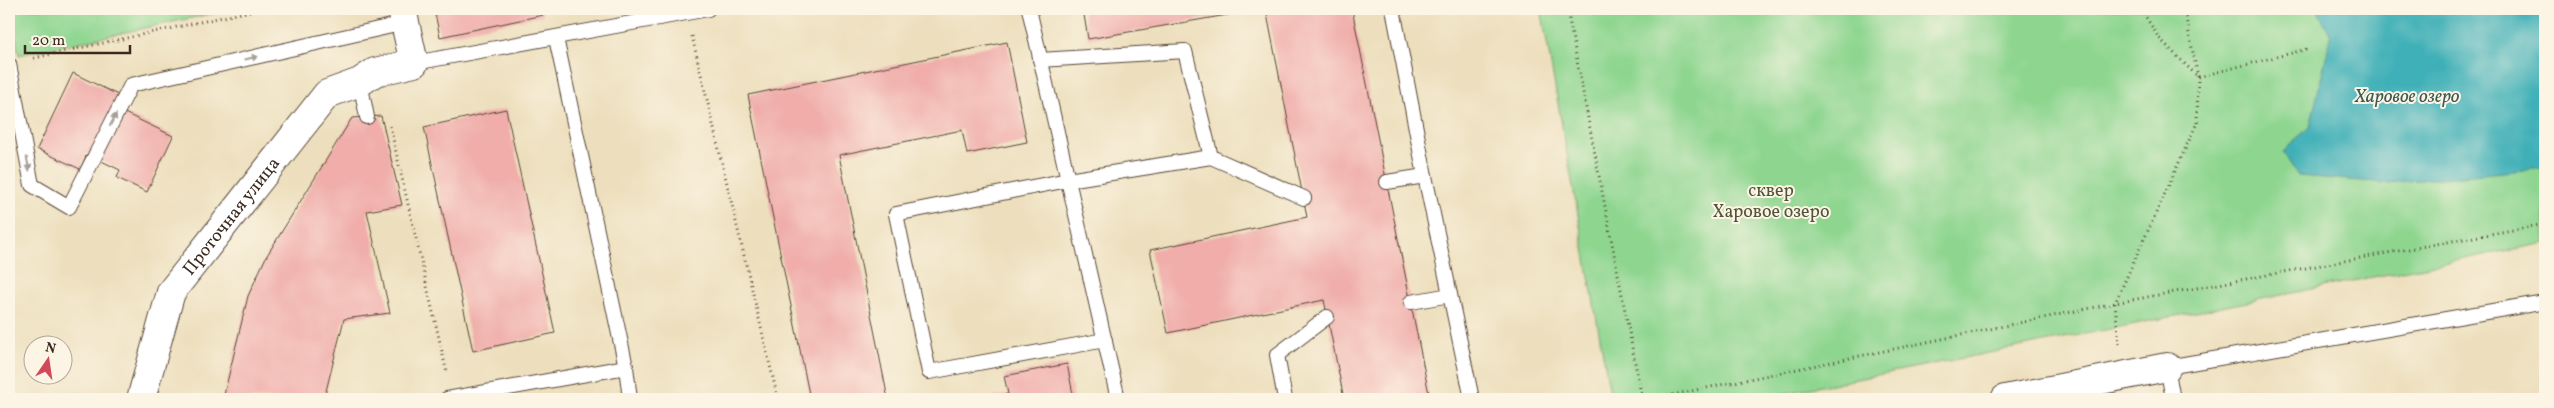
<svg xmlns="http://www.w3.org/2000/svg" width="2554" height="408" font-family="Vollkorn,serif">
<rect width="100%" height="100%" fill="#fcf5e5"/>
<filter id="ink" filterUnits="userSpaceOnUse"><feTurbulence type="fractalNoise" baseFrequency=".02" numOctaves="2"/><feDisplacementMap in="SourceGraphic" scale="10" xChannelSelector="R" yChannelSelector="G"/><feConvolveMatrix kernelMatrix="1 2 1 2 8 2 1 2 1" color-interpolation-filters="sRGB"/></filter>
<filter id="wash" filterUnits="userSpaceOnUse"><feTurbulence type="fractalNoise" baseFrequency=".0096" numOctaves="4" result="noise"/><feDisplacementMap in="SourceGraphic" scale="20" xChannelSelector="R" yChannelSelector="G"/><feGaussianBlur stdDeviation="1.12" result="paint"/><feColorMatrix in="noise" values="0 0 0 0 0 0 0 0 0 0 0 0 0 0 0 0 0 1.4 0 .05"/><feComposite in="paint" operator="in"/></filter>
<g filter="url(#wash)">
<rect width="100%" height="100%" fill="#eddfbd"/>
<g fill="#8ed690" stroke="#648057">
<path d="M9,9H234L19,55Z"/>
<path d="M1541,9H2545V243L1756,399H1611Z"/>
</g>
<path fill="#3fb0b8" stroke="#3d6d6b" d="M2317,9H2545V168L2388,183L2298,176L2283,152L2310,126L2331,36Z"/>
<g id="blocks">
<g fill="#f0adaa">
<path d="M434,9H541L543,15L440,37Z"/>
<path d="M1083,9H1255L1256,10L1088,39Z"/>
<path d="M1266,9H1352L1430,399H1344L1324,300L1168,333L1150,250L1307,217Z"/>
<path d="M1007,42L1027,142L967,154L962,130L839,155L888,399H810L748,95Z"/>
<path d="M73,73L118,95L112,107L173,136L147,192L117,178L120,170L87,154L80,169L37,149Z"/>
<path d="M506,109L555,333L473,351L424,127Z"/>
<path d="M381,116L402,205L367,211L390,313L344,319L324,399H223L248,296L266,257L352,118Z"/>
<path d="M1067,364L1074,399H987L1008,394L1004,376Z"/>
</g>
</g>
</g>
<g filter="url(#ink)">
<use href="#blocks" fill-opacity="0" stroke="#564536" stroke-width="1"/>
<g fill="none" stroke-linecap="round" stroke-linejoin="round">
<defs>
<g id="lane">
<path d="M1029,9L1118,399"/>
<path d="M1393,9L1425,176L1472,399"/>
<path d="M556,38L626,367"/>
<path d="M1041,62L1040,60L1185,51L1211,157"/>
<path d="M414,63L708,9"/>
<path d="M9,64L32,185L69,207L131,85L405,23"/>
<path d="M360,82L367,117"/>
<path d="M1387,182L1425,176"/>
<path d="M1411,302L1450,295"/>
<path d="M1105,340L929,372L896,214L1068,180L1211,157L1304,198"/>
<path d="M447,399L626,367L630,399"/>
<path d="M1285,399L1277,355L1327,317"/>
<path d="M2173,399L2167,367L2545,302"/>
</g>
<g id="street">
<path id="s1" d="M141,399L171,292L327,94L360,82L375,72L414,63L402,9"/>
<path d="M2005,399L2167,367"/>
</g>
</defs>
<use href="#lane" stroke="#564536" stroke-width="16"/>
<use href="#street" stroke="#564536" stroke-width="30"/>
<g stroke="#564536" stroke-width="3" stroke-dasharray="1 4" stroke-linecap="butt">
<path d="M1567,9L1642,399"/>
<path d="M2141,9L2159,38L2198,77L2307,49"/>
<path d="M692,36L778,399"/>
<path d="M34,58L260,9"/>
<path d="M390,126L447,373"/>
<path d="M2119,344L2115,303L2197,123L2198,77L2184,9"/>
<path d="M1653,399L2115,303L2545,224"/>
</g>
<use href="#lane" stroke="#fff" stroke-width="14"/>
<use href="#street" stroke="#fff" stroke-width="28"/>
</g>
<defs><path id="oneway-solid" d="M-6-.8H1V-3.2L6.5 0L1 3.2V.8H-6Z" transform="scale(1.25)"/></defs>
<g fill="#a79f9a">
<use href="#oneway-solid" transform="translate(251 58) rotate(-13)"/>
<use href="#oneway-solid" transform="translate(113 120) rotate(-63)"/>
<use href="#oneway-solid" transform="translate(28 164) rotate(79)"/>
</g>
</g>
<g text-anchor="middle" stroke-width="4" stroke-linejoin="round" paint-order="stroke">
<g font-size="18" fill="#50553a" stroke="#fcf5e5">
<text x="1771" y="196">сквер<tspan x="1771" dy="21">Харовое озеро</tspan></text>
</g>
<g font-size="18" fill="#3b2a1e" stroke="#fcf5e5">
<text dy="6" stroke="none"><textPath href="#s1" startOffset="208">Проточная улица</textPath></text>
</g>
<g font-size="19" font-style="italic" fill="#3c5954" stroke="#fcf5e5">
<text x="2407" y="102">Харовое озеро</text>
</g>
</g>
<rect width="2554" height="408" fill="none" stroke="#fcf5e5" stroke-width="30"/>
<g transform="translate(48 360) rotate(13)"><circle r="24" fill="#fcf5e5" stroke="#afa495"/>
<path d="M0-4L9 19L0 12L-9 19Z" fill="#d1495b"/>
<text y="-8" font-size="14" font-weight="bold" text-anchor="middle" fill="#3b2a1e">N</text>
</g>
<path d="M25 45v8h105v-8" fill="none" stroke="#3b2a1e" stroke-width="2.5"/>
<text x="32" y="45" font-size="15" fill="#3b2a1e" stroke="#fcf5e5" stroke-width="4" paint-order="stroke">20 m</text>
</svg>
